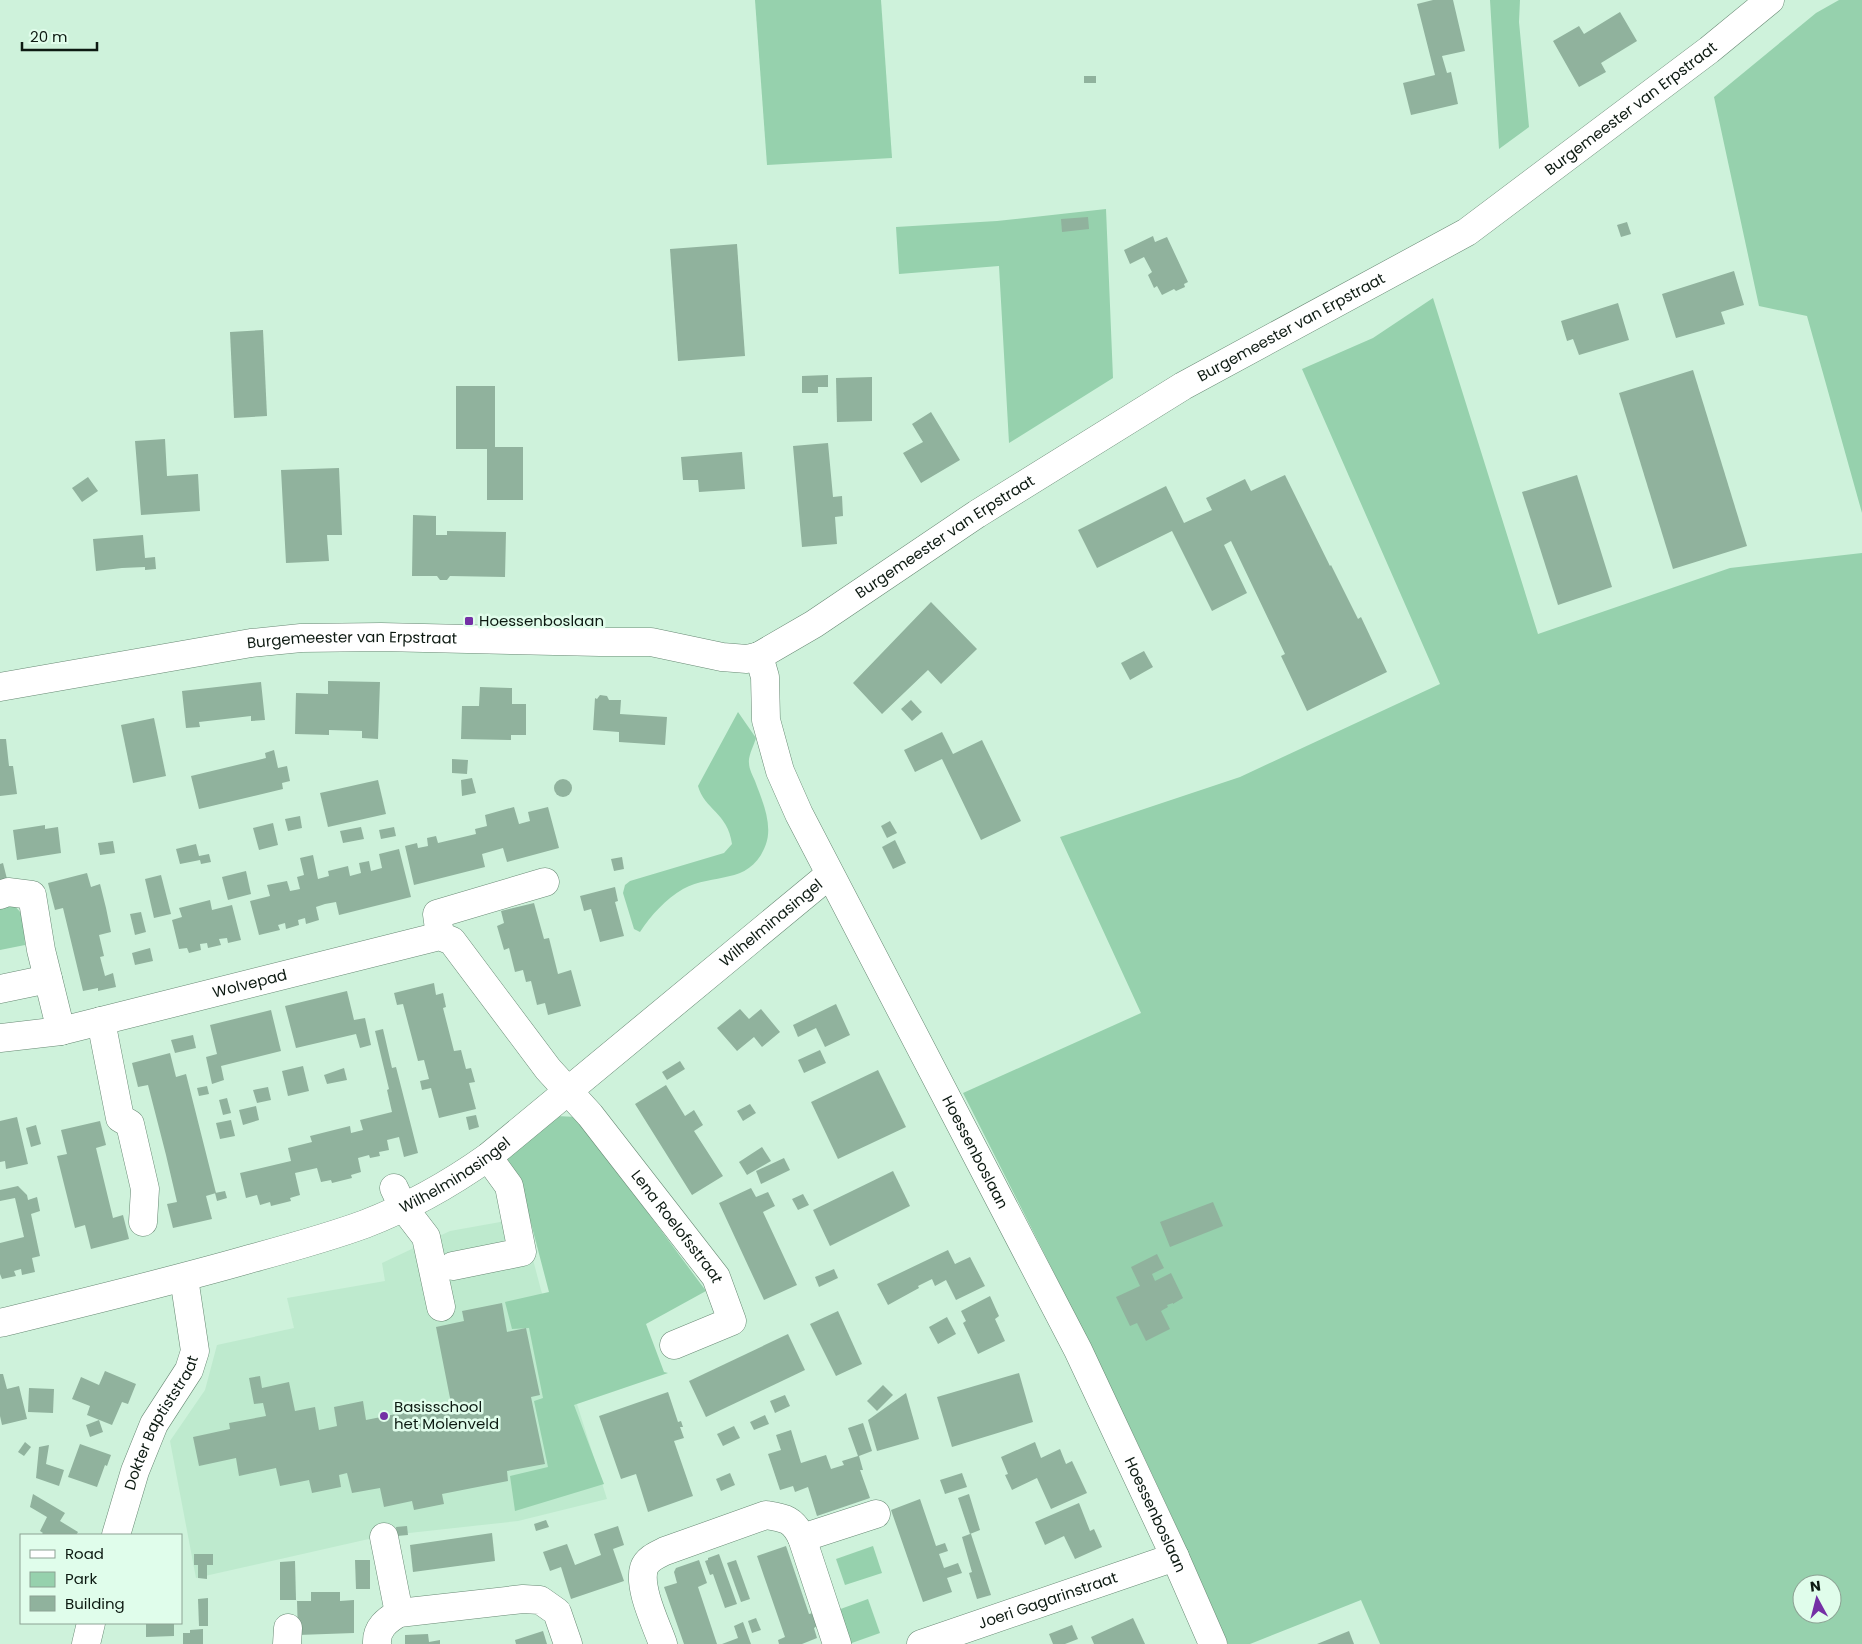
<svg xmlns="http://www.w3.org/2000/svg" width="1862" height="1644" font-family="Poppins,sans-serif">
<rect width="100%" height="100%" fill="#cef2db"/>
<path fill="#beeace" d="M522,1218L541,1290L607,1499L518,1521L382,1536L196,1578L170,1441L205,1390L217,1345L294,1328L287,1298L385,1281L382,1263L450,1231Z"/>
<g fill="#96d1ad" fill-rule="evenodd">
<path d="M755,0H881L892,158L767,165Z"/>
<path d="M1490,0H1520L1519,22L1529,127L1499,149Z"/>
<path d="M1839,0H1862V513L1807,316L1759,306L1714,97L1816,13Z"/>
<path d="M1106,209L1113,378L1009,443L999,266L899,274L896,227L997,221Z"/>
<path d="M1433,298L1538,634L1730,568L1862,553V1644H1380L1361,1600L1250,1644H1228C1149,1456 1055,1275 963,1093L1141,1013L1060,837L1240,777L1440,684L1302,369L1373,338ZM1802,1584H1832V1614H1802Z"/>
<path d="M738,712L756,738C754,745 748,756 749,763C749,769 753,776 755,781C762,800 773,824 766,844C751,886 715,872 683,889C666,899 651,915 640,932L634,929L623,893L625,885L630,881L724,853L732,844C728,813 704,809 698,786Z"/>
<path d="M11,902L23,915L25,945L0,950V903Z"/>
<path d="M556,1116L577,1117L706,1291L646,1324L664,1372L668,1373L574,1405L604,1484L515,1511L510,1476L548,1467L534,1401L543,1398L529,1328L512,1329L505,1302L549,1292L520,1181L503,1162Z"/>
<path d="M873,1546L882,1573L845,1585L836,1559Z"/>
<path d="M868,1599L880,1633L849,1644L835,1611Z"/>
</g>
<g fill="#90b29d">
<path d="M1433,0H1453L1465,51L1442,56L1447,73L1451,72L1458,104L1411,115L1403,83L1435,75L1417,4Z"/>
<path d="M1620,12L1637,41L1601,63L1606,72L1579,87L1553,41L1579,26L1584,34Z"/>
<rect x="1084" y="76" width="12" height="7"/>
<path d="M1088,217L1089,229L1062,232L1061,219Z"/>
<path d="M1627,222L1631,234L1621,237L1617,225Z"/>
<path d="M1153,236L1155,242L1167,237L1188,282L1184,284L1185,287L1176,291L1174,289L1162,295L1157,286L1154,288L1148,275L1152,272L1144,257L1130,264L1124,250Z"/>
<path d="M737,244L745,356L678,361L670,249Z"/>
<path d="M1734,271L1744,305L1721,312L1725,324L1676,338L1662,294Z"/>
<path d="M1618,303L1629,340L1579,355L1573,339L1567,341L1561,321Z"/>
<path d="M263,330L267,416L234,418L230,332Z"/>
<path d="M1693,370L1747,546L1673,569L1619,393Z"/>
<path d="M828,375V387H818V393H802V376Z"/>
<path d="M872,377V421L837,422L836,378Z"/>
<path d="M456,386H495V447H523V500H487V449H456Z"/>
<path d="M931,412L960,460L921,483L903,453L923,442L912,424Z"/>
<path d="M165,439L167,476L198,474L200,511L141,515L135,441Z"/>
<path d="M828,443L833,497L842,496L843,516L835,517L837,544L802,547L793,446Z"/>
<path d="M742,452L745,489L699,492L698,480H683L681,457Z"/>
<path d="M339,468L342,535H327L329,561L286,563L281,470Z"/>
<path d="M1285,475L1330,566L1331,565L1358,619L1361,617L1387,672L1307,711L1281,656L1285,654L1231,541L1224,545L1247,593L1212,611L1172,531L1097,568L1078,530L1166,486L1184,523L1212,510L1206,498L1245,479L1251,491Z"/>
<path d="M1577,475L1612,587L1558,605L1522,492Z"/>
<path d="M88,477L98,491L82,502L72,488Z"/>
<path d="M413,515L436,516V535H447V531L506,532L505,577L450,576L447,580H440L437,576H412Z"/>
<path d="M143,535L145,558L155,557L156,569L145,570V567L122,568L96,571L93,539Z"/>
<path d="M931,602L977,649L941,684L928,670L882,714L853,683Z"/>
<path d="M1144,651L1153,667L1130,680L1121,663Z"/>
<path d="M328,681L380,682L378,739L362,738V731L329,730V735L295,734L296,693L328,694Z"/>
<path d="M261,682L265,720L251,721V716L199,722L200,727L186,728L182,691Z"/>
<path d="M480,687L512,688V704H526V735H511V740L461,739L462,706H479Z"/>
<path d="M600,695L607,696L609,700H621L620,714L667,717L665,745L619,742V732L593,730L595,698L597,699Z"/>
<path d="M911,700L922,712L912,721L901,709Z"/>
<path d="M154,718L166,776L133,783L121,725Z"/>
<path d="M942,732L953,754L982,740L1021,821L981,840L942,759L915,772L904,750Z"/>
<path d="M0,739H6L9,766H13L17,794L0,796Z"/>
<path d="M274,750L278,768L287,766L290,781L282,783L283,789L199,809L191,776L266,758L265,753Z"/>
<path d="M452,759L468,760L467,774L452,773Z"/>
<path d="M472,778L476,793L462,796L461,780Z"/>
<circle cx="563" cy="788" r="9"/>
<path d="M378,780L386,814L328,827L320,793Z"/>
<path d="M514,807L519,824L530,821L528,812L548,807L559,848L507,862L503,848L482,854L485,867L414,885L405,846L417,843L418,848L428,846L427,838L436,836L438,843L476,834L475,829L487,826L485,815Z"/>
<path d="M300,816L302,828L288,831L285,819Z"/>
<path d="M890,821L897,833L887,838L881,826Z"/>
<path d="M273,823L278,845L259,850L253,828Z"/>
<path d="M45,825V829L58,827L61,853L17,860L13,830Z"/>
<path d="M361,827L364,839L343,843L340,831Z"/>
<path d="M394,827L396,836L381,839L379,830Z"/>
<path d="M895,840L906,863L893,869L882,847Z"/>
<path d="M113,841L115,853L100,855L98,843Z"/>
<path d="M196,844L199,856L209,854L211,862L201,864L200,860L180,864L176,849Z"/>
<path d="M399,849L411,897L339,915L336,902L325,904L316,907L319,920L306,924L305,918L298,920L299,925L286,929L285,923L278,925L280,930L259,935L250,901L270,896L267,885L287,881L290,891L300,889L297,877L304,875L300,858L313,855L318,879L329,876L328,871L348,866L350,876L361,873L359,863L369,861L371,871L382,868L379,854Z"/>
<path d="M622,857L624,869L614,871L611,859Z"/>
<path d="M3,863L7,879L0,880V864Z"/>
<path d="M246,871L251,894L228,900L222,877Z"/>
<path d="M87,873L91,887L100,884L106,908L111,932L99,935L104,956L100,957L105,976L113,973L116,987L98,991V988L83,991L63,908L55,910L48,883Z"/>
<path d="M161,875L171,914L154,918L145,879Z"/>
<path d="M615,887L618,901L615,902L624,936L600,942L591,909L584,911L580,896Z"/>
<path d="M210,900L212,910L232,905L241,940L228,943L227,938L219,939L221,945L208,948L207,943L200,944L201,950L189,953L187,948L179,949L172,920L182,917L179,908Z"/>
<path d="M534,903L544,939L549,938L558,974L571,970L581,1006L548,1015L545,1003L537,1005L531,981L526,982L523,970L515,972L509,948L504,950L497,926L504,923L501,911Z"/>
<path d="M141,912L146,932L135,935L130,914Z"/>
<path d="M150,948L153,961L135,965L132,953Z"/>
<path d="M434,983L436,995L443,993L446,1007L443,1008L454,1051L461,1050L466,1069L471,1068L475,1082L469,1083L476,1109L439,1118L431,1088L422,1090L420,1081L429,1079L424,1060L418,1061L403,1004L397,1005L394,993Z"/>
<path d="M347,991L354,1020L365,1018L371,1045L360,1048L356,1034L296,1048L285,1006Z"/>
<path d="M836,1004L850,1035L825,1047L816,1028L798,1037L793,1025Z"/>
<path d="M740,1009L749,1019L761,1009L780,1032L762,1047L754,1037L737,1051L717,1028Z"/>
<path d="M271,1010L281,1051L221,1066L224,1080L212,1084L206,1057L217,1054L210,1025Z"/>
<path d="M383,1029L392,1068L396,1067L418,1153L404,1157L399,1137L387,1140L389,1150L379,1152L380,1156L370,1158L369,1155L358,1158L361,1172L351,1175L352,1178L332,1183L331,1180L321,1182L317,1168L295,1173L300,1195L290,1198L291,1201L271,1206L270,1202L260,1205L257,1195L246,1198L240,1173L291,1161L288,1148L312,1142L310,1136L350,1126L351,1133L363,1130L360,1120L392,1112L387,1090L389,1089L375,1031Z"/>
<path d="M193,1035L196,1048L175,1053L171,1040Z"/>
<path d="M820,1050L826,1063L804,1073L798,1060Z"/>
<path d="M170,1053L176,1077L186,1074L216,1193L206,1196L212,1219L173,1228L167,1204L177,1202L166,1155L148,1085L138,1087L132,1063Z"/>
<path d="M680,1061L685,1069L667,1080L662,1072Z"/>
<path d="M303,1066L309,1091L288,1096L282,1071Z"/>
<path d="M344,1068L347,1080L327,1084L324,1075Z"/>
<path d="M878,1070L906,1127L838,1159L811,1102Z"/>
<path d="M666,1085L685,1116L694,1110L703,1125L694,1131L723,1176L692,1195L635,1104Z"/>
<path d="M207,1086L209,1094L199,1096L197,1088Z"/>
<path d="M268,1087L271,1100L257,1103L253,1090Z"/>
<path d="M227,1098L231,1113L223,1115L219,1100Z"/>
<path d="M750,1104L756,1113L743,1121L737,1111Z"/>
<path d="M256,1106L259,1120L243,1125L239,1110Z"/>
<path d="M476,1115L479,1127L469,1130L466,1117Z"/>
<path d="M17,1117L28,1164L6,1169L5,1161L0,1162V1121Z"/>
<path d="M231,1120L235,1136L220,1139L216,1123Z"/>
<path d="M100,1121L106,1145L96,1148L113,1218L123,1215L129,1239L91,1249L85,1225L75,1228L57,1156L67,1154L61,1130Z"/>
<path d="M36,1125L41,1144L31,1147L26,1128Z"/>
<path d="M762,1147L771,1161L747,1175L739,1162Z"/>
<path d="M784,1158L790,1170L761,1184L756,1171Z"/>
<path d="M893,1171L910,1206L830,1246L813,1210Z"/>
<path d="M18,1186L27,1195L28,1200L37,1197L40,1211L31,1214L40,1256L32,1258L35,1272L22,1275L21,1269L14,1271L16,1276L2,1279L0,1274V1243L24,1237L15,1198L0,1201V1190Z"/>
<path d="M751,1188L756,1197L768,1192L775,1206L763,1212L797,1285L764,1300L719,1203Z"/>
<path d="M225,1191L227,1198L217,1201L215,1193Z"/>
<path d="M803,1194L809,1205L798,1210L792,1199Z"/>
<path d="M1213,1202L1223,1226L1170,1247L1160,1222Z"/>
<path d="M948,1250L955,1264L970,1257L985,1286L956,1300L946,1280L935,1286L932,1279L918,1286L919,1288L888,1305L877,1284Z"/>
<path d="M1157,1254L1164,1268L1152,1274L1155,1281L1171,1273L1183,1298L1173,1304V1303L1167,1305L1168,1307L1161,1311L1170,1329L1146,1341L1137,1323L1130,1326L1116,1297L1140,1286L1131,1267Z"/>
<path d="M834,1269L838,1278L819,1287L815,1277Z"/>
<path d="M990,1296L999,1316L995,1319L1005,1341L978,1354L963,1323L966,1321L961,1311Z"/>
<path d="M502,1303L507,1332L526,1328L540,1395L531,1397L545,1464L507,1471L508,1481L442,1494L444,1504L414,1510L412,1501L384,1507L380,1488L352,1493L347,1473L339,1475L341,1487L312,1493L309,1480L280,1486L276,1468L239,1476L236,1458L199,1466L193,1437L230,1429L229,1423L266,1416L263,1403L254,1404L249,1378L260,1376L262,1388L289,1382L295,1411L315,1407L319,1430L337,1426L334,1407L363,1401L366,1420L451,1403L436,1327L464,1321L462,1311Z"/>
<path d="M838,1311L862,1364L836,1376L810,1324Z"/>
<path d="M947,1317L956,1334L938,1344L929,1327Z"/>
<path d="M788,1334L805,1370L706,1417L689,1381Z"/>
<path d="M105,1371L136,1384L128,1404L122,1402L112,1425L87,1415L90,1406L72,1399L81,1377L99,1385Z"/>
<path d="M1019,1373L1033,1422L952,1447L937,1397Z"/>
<path d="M0,1374H3L7,1389L19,1386L27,1419L2,1425L0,1416Z"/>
<path d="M883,1385L893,1395L877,1411L867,1401Z"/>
<path d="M29,1388L54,1389L53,1413L28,1412Z"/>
<path d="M668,1392L678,1422L681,1421L683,1427H680L684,1438L674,1441L693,1496L648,1512L636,1474L621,1479L599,1416Z"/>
<path d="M906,1393L919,1439L877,1451L868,1420Z"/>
<path d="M785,1395L790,1406L775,1413L770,1401Z"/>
<path d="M765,1415L769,1424L754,1430L750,1422Z"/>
<path d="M99,1420L103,1432L90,1437L86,1425Z"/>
<path d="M863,1423L872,1451L859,1456L863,1470H860L870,1498L817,1516L808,1487L795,1492L793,1486L780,1490L768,1454L781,1450L776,1435L791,1430L801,1463L826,1455L831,1469L844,1465L842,1461L858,1456L848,1428Z"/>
<path d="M734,1426L740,1438L723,1446L717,1434Z"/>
<path d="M25,1442L31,1447L24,1456L18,1452Z"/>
<path d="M1035,1442L1041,1458L1060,1449L1066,1464L1072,1461L1087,1493L1051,1509L1037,1478L1012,1490L1005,1475L1008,1474L1001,1457Z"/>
<path d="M80,1444L111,1455L107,1466L105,1465L97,1487L68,1477Z"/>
<path d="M49,1445L46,1464L64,1470L59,1486L36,1478L39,1447Z"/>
<path d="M730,1473L735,1485L721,1491L716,1479Z"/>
<path d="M962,1473L967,1487L945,1494L940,1480Z"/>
<path d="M33,1494L65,1513L60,1521L78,1532L76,1535H41L43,1533L40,1531L47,1517L30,1507Z"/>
<path d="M969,1494L980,1530L970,1534H971L991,1595L977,1599L969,1573L972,1572L962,1537L970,1534L958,1498Z"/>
<path d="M920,1499L936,1546L945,1543L948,1551L939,1554L944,1568L958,1563L962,1573L947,1578L952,1592L923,1602L891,1510Z"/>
<path d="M1079,1503L1090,1531L1094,1529L1102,1547L1075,1559L1064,1536L1045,1545L1035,1522Z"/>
<path d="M546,1520L549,1527L536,1531L534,1524Z"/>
<path d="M407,1526L408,1535L397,1536L396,1527Z"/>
<path d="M618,1526L624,1545L613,1549L624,1581L571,1599L561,1567L550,1571L543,1552L567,1544L575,1565L601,1555L594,1534Z"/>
<path d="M492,1533L495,1561L413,1572L410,1545Z"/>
<path d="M786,1546L809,1614L813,1613L817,1626L814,1628L817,1638L802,1644H779L778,1640L785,1637L757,1556Z"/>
<path d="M194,1554H213V1565H207V1579L198,1578V1565H194Z"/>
<path d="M719,1554L737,1604L725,1608L713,1574L710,1575L705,1561L708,1560V1558Z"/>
<path d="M355,1560H370V1589H356Z"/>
<path d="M699,1560L707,1583L698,1587L717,1644H684L664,1587L677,1583L674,1572L676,1568Z"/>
<path d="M736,1560L750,1599L741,1602L727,1563Z"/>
<path d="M295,1561L296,1600H280V1562Z"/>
<path d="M311,1592H340V1601L354,1600V1633L298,1635L297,1601H311Z"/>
<path d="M208,1598V1626H199L198,1599Z"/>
<path d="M756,1618L761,1630L752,1633L748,1621Z"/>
<path d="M1133,1618L1145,1644H1094L1091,1637Z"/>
<path d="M743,1622L751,1644H722L738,1638L734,1626Z"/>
<path d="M146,1623H174V1636L146,1637Z"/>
<path d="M1072,1625L1078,1639L1065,1644H1053L1049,1634Z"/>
<path d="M203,1629V1644H183V1633H190V1630Z"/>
<path d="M543,1631L547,1644H516L515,1640Z"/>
<path d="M1349,1631L1354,1644H1317Z"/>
<path d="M428,1634L429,1642L440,1640V1644H405V1635Z"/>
</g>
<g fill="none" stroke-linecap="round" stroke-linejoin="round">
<defs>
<g id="minor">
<path id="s1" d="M759,656L765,677L766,720L780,771L799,814L1078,1350L1175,1557L1213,1644"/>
<path id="s2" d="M0,687L251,643L301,638L381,637L600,642H651L722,657L747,659L759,656L814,624L977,514L1183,386L1467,232L1709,50L1770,0"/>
<path d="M0,895L8,892L32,895L41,950L61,1031"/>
<path d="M440,936L437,914L545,882"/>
<path d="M0,989L48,979"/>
<path d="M101,1021L120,1118L130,1124L145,1189L143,1222"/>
<path id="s3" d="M0,1038L61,1031L440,936L452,941L548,1069L590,1115L716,1277L732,1321L674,1345"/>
<path d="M394,1188L403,1207L426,1237L441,1307"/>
<path d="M453,1266L522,1252L509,1186L488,1157"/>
<path id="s4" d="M0,1323C82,1303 165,1283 246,1260C286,1249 327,1238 365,1224C409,1207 450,1184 488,1157L829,875"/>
<path id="s5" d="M116,1535L135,1471L154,1424L189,1370L195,1351L184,1278"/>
<path d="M384,1537L399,1613"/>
<path d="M802,1538L876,1514"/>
<path d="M86,1644L91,1623"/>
<path d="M287,1644L288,1628"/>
<path d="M377,1644C376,1628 387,1620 399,1613L523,1599L540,1600L557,1612L568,1644"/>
<path d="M663,1644C656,1624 638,1588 644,1568C647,1559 657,1555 665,1551L766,1515C785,1518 793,1519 802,1538L837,1644"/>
<path id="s6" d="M921,1644L1175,1557"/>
</g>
</defs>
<use href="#minor" stroke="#688974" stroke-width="29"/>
<use href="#minor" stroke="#fff" stroke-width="28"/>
</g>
<g fill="#7430a5" stroke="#e0fdeb" stroke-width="2">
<rect x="464" y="616" width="10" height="10" rx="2.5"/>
<circle cx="384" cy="1416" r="5"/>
</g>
<g text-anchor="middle" stroke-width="5" stroke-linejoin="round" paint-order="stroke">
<g font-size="15" fill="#0d1a12" stroke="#e0fdeb">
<text dy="5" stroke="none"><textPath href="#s2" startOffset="1796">Burgemeester van Erpstraat</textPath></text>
<text dy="5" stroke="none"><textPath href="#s2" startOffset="1391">Burgemeester van Erpstraat</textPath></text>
<text dy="5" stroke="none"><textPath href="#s2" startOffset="986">Burgemeester van Erpstraat</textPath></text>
<text dy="5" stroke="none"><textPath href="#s2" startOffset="356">Burgemeester van Erpstraat</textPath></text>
<text dy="5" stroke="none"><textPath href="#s4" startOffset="886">Wilhelminasingel</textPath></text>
<text dy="5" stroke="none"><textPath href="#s3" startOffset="256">Wolvepad</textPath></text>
<text dy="5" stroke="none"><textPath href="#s1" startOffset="546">Hoessenboslaan</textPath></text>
<text dy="5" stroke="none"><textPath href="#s4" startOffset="481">Wilhelminasingel</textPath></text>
<text dy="5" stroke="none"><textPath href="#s3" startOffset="829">Lena Roelofsstraat</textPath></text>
<text dy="5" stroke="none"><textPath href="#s5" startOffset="122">Dokter Baptiststraat</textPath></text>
<text dy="5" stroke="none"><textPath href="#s1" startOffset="951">Hoessenboslaan</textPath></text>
<text dy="5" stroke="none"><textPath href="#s6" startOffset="134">Joeri Gagarinstraat</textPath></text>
</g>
<g font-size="15" fill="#0d1a12" stroke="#e0fdeb" text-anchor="start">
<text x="479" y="626">Hoessenboslaan</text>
<text x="394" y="1412">Basisschool<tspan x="394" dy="17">het Molenveld</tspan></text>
</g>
</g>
<rect x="20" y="1534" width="162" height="90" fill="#e0fdeb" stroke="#8ca294"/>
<rect x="30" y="1550" width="25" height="8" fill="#ffffff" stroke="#8ca294"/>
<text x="65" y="1559" font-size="15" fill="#0d1a12">Road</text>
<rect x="30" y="1572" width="25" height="15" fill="#96d1ad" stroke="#8ca294"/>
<text x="65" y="1584" font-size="15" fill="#0d1a12">Park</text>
<rect x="30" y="1596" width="25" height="15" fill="#90b29d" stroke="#8ca294"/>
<text x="65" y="1609" font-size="15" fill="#0d1a12">Building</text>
<g transform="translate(1817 1599) rotate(353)"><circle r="24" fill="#e0fdeb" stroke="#8ca294"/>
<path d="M0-4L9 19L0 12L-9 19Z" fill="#7430a5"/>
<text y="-8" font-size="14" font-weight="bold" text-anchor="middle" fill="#0d1a12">N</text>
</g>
<path d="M22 42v8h75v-8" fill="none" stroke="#0d1a12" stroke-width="2.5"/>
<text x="30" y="42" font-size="15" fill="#0d1a12" stroke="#e0fdeb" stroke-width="4" paint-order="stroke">20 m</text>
</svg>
